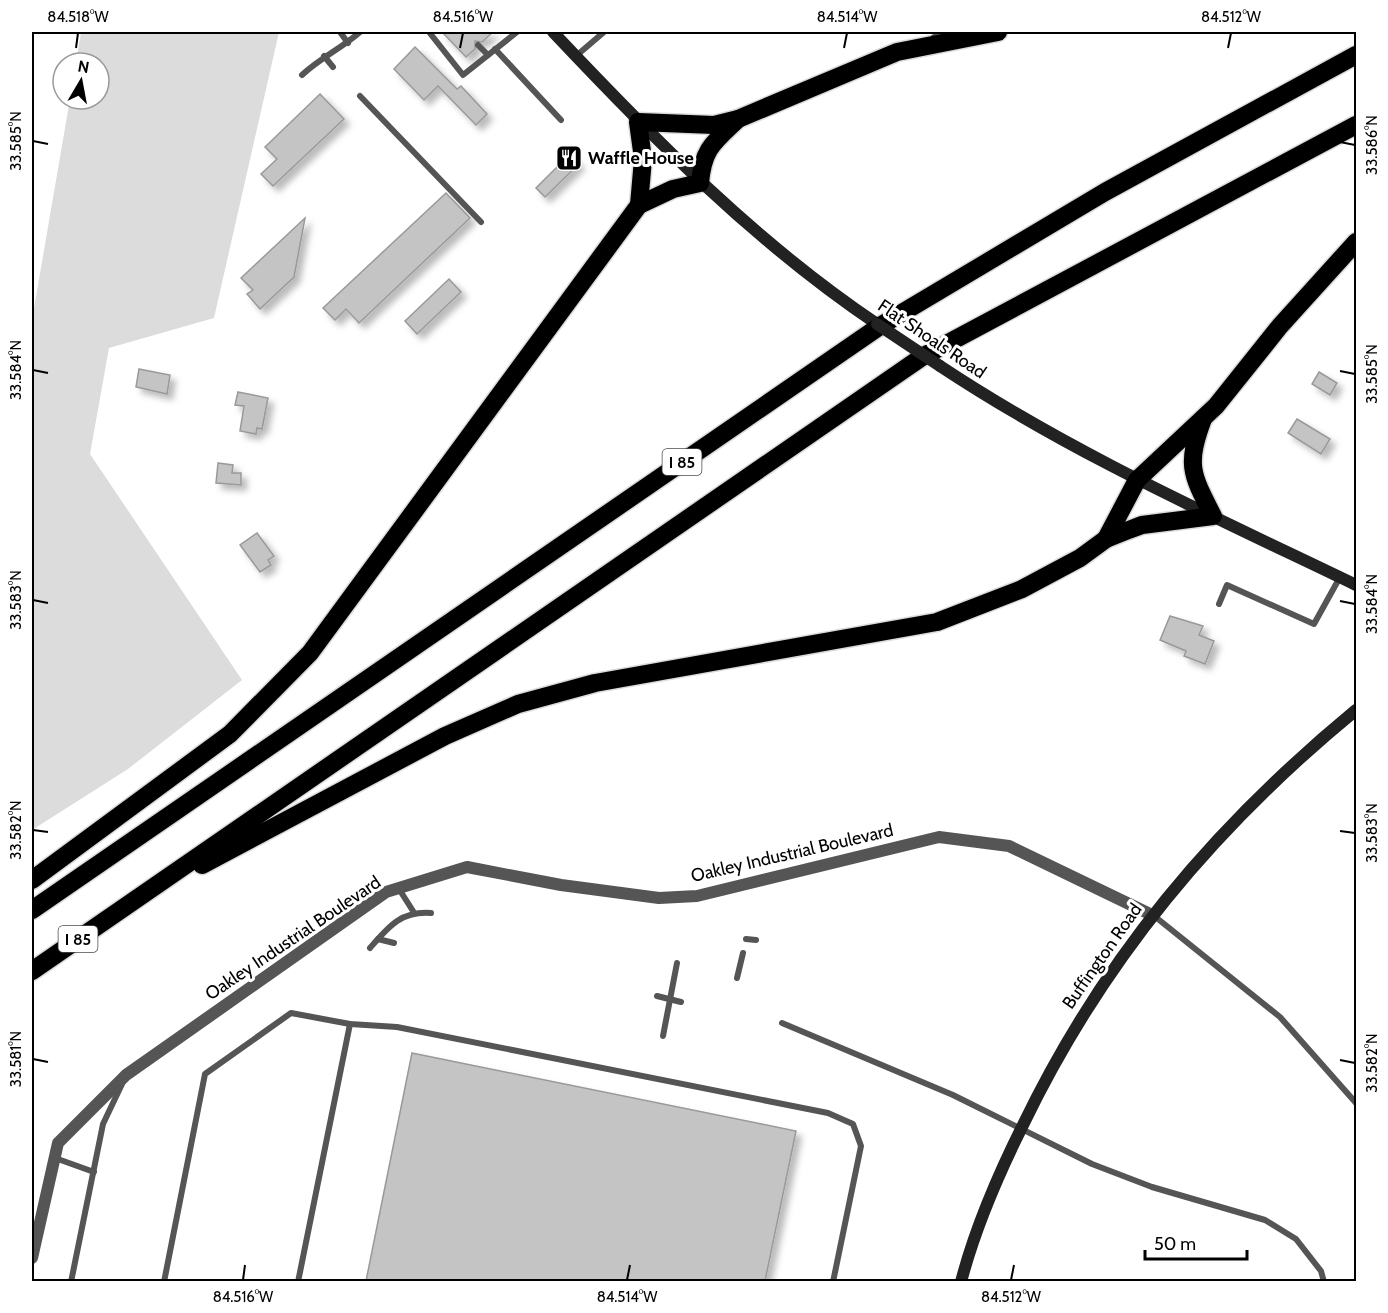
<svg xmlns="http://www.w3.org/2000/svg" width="1388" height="1313" font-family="Cabin,sans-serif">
<defs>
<filter id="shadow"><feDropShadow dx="5.5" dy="5.5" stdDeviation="3" flood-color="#0004"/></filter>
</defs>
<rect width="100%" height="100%" fill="#fff"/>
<path fill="#dcdcdc" d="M81,32H279L214,318L109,348L90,454L242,680L128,769L32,830V320L70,99H99V63H76Z"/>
<g fill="#c4c4c4" stroke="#999" stroke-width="1.5" filter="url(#shadow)">
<path d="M442,32H493L482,42L475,41V49L466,57Z"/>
<path d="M415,47L457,89L461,86L487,114L476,125L438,86L424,100L394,69Z"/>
<path d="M320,94L344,119L273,186L261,174L277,159L265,147Z"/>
<path d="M570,154L579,164L545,197L536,188Z"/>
<path d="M446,193L470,218L359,323L346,309L335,320L323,308Z"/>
<path d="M305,218L294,277L260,309L247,294L253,290L241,278Z"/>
<path d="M449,279L461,292L417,334L405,321Z"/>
<path d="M139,369L170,375L167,394L136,387Z"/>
<path d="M1319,372L1337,383L1330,395L1312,384Z"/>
<path d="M238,392L268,398L262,429L257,428L256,434L240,431L244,406L235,405Z"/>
<path d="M1297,419L1330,439L1321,454L1288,433Z"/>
<path d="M218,463L233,465L232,473H241V485L216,483Z"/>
<path d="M257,533L274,556L268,560L271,565L260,572L240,545Z"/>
<path d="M1170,616L1203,626L1199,635L1214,641L1205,664L1184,656L1186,651L1160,640Z"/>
<path d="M412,1053L796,1131L765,1281H366Z"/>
</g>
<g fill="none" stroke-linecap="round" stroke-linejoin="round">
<defs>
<g id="highway">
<path d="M639,205L643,159L638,122L714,125L738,119L897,52L998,32"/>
<path d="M1106,539L1137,480L1216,406L1280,326L1356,242"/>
<path d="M202,865L445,736L518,704L595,683L937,622L1022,589L1080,558L1106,539L1126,531L1142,525L1213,516C1191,473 1186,465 1203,419"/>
<path d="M32,880L230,734L310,653L639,205L673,189L700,183C703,148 714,142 738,119"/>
<path d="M32,910L880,326L1105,192L1356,55"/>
<path d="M32,971L922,357L1356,125"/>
</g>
</defs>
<use href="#highway" stroke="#dbdbdb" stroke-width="21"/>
<g stroke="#555" stroke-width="6">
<path d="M340,32L348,43"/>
<path d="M429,32L463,75L517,32"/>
<path d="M934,37L947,32"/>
<path d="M478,45L488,55"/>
<path d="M495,49L561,120"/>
<path d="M324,56L333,67"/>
<path d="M576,56L604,32"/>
<path d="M302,75C320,58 342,48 360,32"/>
<path d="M360,96L481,222"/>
<path d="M1219,604L1227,585L1314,624L1340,577"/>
<path d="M399,889L413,911"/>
<path d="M1153,915L1280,1017L1356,1103"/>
<path d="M378,939L394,943"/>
<path d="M746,939L756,940"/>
<path d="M370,948C389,926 401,911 431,913"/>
<path d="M737,978L743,953"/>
<path d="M657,996L681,1002"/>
<path d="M782,1023L953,1095L1092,1164L1152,1187L1265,1220L1296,1239L1321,1271L1324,1282"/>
<path d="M663,1036L677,963"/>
<path d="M55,1158L94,1172"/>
<path d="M71,1282L103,1124L122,1084"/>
<path d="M164,1282L205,1074L291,1013L350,1024L397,1027L828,1113L853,1124L861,1146L833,1282"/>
<path d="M298,1282L350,1024"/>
</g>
<path stroke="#555" stroke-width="12" d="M32,1258L58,1143L126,1075L386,892L467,867L561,885L659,898L697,896L939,837L1009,846L1152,915"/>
<g stroke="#222" stroke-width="12">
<path d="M553,32C653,138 755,242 877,324"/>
<path d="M940,366C1071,453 1215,517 1356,585"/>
<path d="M961,1282C975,1228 998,1175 1023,1125C1103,959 1214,827 1356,710"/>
</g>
<use href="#highway" stroke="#000" stroke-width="18"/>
<path stroke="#222" stroke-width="12" d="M877,324L940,366"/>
</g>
<path fill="none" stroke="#000" stroke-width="2" d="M76,48L78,33M460,48L463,33M844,48L847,33M1228,48L1231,33M33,141L48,144M1340,142L1355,145M33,370L48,373M1340,371L1355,374M33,600L48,603M1340,601L1355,604M33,830L48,832M1340,831L1355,833M33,1059L48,1062M1340,1060L1355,1063M243,1280L245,1265M627,1280L630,1265M1011,1280L1014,1265"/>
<defs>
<symbol id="restaurant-square" viewBox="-11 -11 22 22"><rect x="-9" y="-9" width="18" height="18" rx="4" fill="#000" stroke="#fff"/><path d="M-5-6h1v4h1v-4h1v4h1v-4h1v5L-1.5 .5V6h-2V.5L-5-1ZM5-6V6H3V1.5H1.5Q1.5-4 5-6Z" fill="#fff"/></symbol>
</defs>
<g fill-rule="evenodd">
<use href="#restaurant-square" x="554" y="143" width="30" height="30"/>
</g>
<g text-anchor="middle" stroke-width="6" stroke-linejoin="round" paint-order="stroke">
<g fill="#fff" stroke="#4c4c4c" stroke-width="1.5">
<rect x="662.5" y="449" width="39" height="26" rx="4.5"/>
<rect x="58.5" y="926" width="39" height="26" rx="4.5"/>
</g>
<g font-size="16" font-weight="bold" fill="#000">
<text x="682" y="468">I 85</text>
<text x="78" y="945">I 85</text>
</g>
<g font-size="18" font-weight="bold" fill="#000" stroke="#fff" text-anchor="start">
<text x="588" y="164">Waffle House</text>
</g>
<g font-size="18" fill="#000" stroke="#fff">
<text transform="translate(932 339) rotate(34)" y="6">Flat Shoals Road</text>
<text transform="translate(792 853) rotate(-13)" y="6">Oakley Industrial Boulevard</text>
<text transform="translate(293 938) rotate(-34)" y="6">Oakley Industrial Boulevard</text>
<text transform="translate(1102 956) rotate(-55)" y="6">Buffington Road</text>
</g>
</g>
<rect width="1388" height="1313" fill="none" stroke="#ffffff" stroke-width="66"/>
<g transform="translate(81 81) rotate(10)"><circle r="28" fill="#ffffff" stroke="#999999" stroke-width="1.5"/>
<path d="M0-4.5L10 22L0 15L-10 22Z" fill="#000000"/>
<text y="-9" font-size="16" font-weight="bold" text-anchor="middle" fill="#000000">N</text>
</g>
<path d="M1145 1250v9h102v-9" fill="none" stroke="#000000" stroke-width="3"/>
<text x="1154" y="1250" font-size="18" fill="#000000" stroke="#ffffff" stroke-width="4.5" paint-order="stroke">50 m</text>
<rect x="33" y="33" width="1322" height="1247" fill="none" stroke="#000" stroke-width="2"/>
<g font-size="15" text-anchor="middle" fill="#000">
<text x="78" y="22">84.518°W</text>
<text x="463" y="22">84.516°W</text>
<text x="847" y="22">84.514°W</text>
<text x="1231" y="22">84.512°W</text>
<text transform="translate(16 141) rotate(-90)" y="5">33.585°N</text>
<text transform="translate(1372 145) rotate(-90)" y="5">33.586°N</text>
<text transform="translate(16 370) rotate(-90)" y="5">33.584°N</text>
<text transform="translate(1372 374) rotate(-90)" y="5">33.585°N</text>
<text transform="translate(16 600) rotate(-90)" y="5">33.583°N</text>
<text transform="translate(1372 604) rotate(-90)" y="5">33.584°N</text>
<text transform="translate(16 830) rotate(-90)" y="5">33.582°N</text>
<text transform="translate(1372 833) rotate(-90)" y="5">33.583°N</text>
<text transform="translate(16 1059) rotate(-90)" y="5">33.581°N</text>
<text transform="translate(1372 1063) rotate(-90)" y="5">33.582°N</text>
<text x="243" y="1302">84.516°W</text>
<text x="627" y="1302">84.514°W</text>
<text x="1011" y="1302">84.512°W</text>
</g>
</svg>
